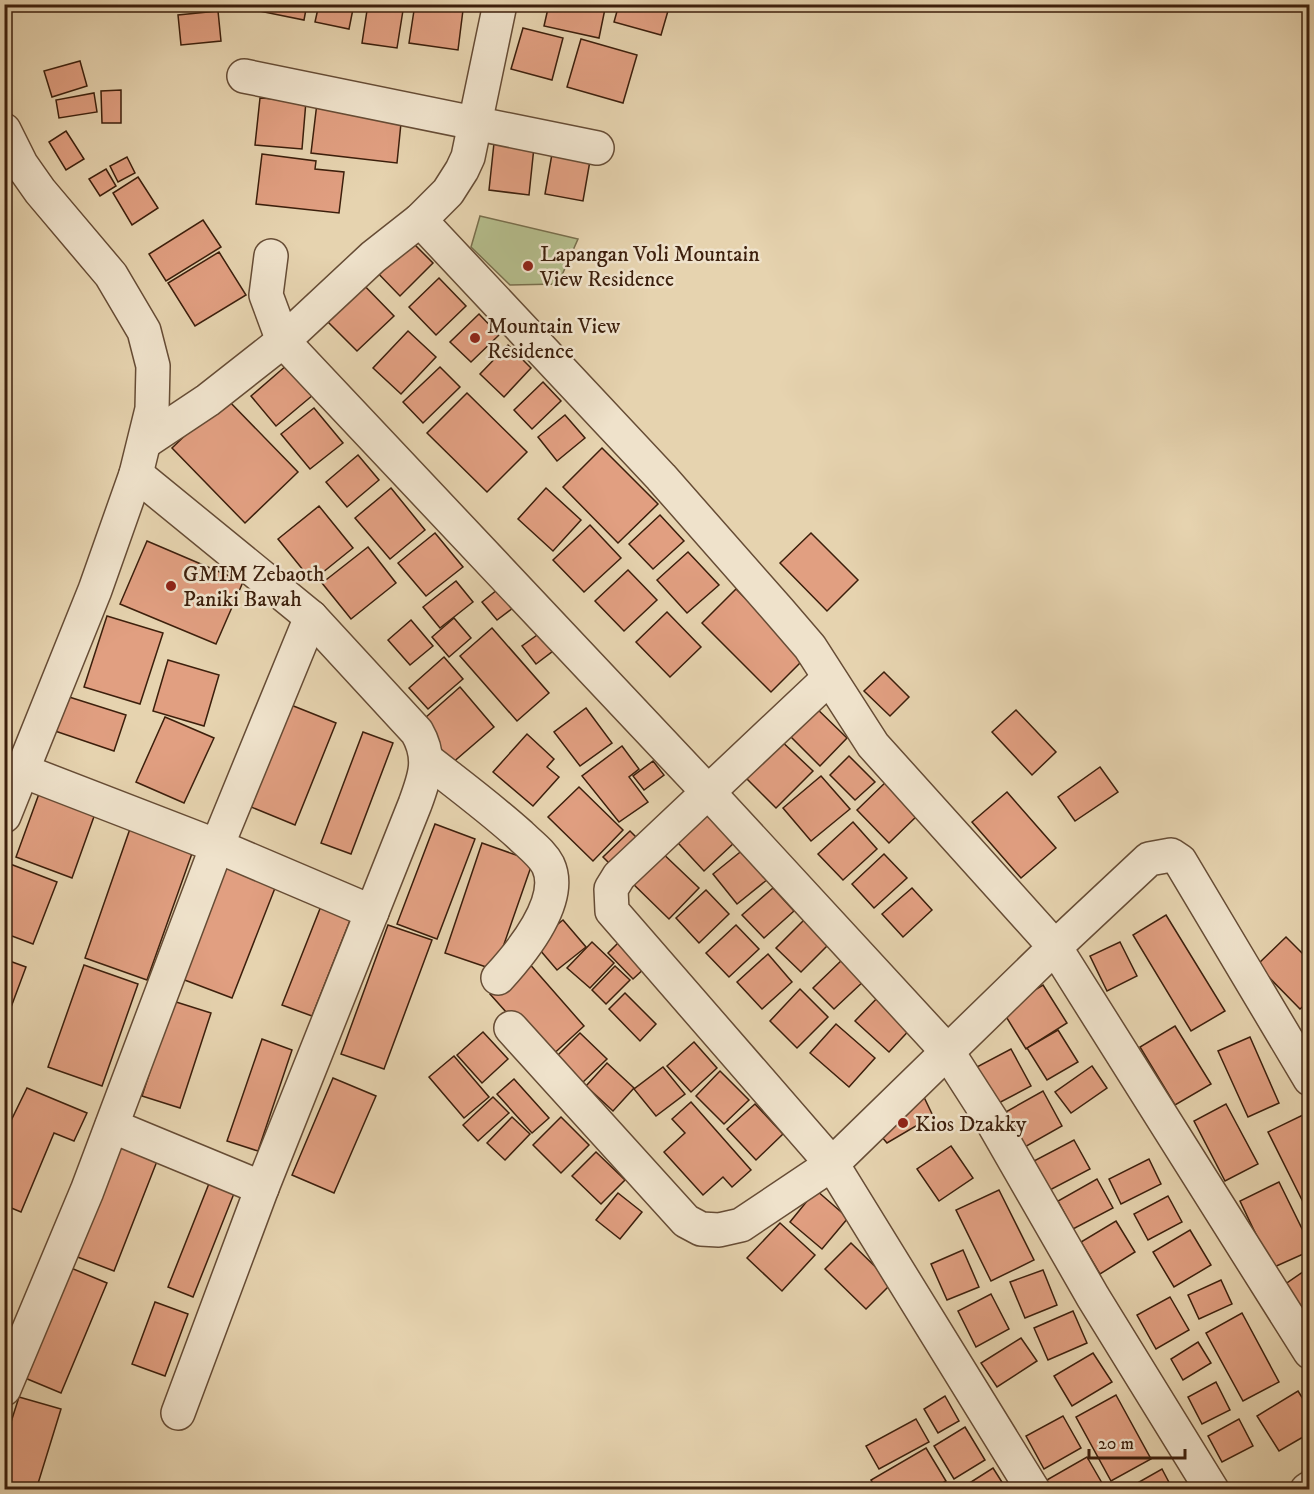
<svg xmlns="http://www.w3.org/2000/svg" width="1314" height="1494" font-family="'IM FELL DW Pica',serif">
<rect width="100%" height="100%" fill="#e6d3af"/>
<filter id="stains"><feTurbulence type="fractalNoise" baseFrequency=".00333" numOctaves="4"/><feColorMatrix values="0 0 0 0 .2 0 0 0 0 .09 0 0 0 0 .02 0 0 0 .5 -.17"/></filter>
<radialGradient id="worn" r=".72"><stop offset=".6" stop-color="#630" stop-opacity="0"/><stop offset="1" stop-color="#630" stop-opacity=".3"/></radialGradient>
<path fill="#b4bc8b" stroke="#786e4c" stroke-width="1.5" d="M480,216L578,239L558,284L510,285L471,247Z"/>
<g fill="#e19f81" stroke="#3c1f0c" stroke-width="1.5">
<path d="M261,4H307L304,20L259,11Z"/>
<path d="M319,4H354L349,29L315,22Z"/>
<path d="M368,4H404L397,48L362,43Z"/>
<path d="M415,4L463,10L458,50L409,43Z"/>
<path d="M549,4H606L599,38L544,26Z"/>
<path d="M619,4H670L661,35L614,22Z"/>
<path d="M218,11L221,41L181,45L178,15Z"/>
<path d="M523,28L563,38L552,80L511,69Z"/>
<path d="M581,39L637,55L623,103L567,87Z"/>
<path d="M80,61L87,86L52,97L44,71Z"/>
<path d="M121,90V123H102L101,91Z"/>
<path d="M94,93L97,112L59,118L56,100Z"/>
<path d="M260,98L306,101L302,149L255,145Z"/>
<path d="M317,103L402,113L397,163L311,153Z"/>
<path d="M66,131L84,159L66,170L49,142Z"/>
<path d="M494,143L534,147L529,195L489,190Z"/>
<path d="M553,148L591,155L583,201L545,194Z"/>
<path d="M262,154L316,161L315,169L344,172L339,213L256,204Z"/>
<path d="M127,157L135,173L118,182L110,166Z"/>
<path d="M106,169L116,186L100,196L89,179Z"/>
<path d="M138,177L158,208L132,225L113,193Z"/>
<path d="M203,220L221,247L166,281L149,254Z"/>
<path d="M404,234L433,263L400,296L371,266Z"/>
<path d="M219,252L246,295L195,326L168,283Z"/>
<path d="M355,276L394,316L357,351L318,312Z"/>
<path d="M439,278L466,306L436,335L409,307Z"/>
<path d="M479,314L499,335L471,362L450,342Z"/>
<path d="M408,331L436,357L401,394L373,368Z"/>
<path d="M508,345L531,368L504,397L480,374Z"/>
<path d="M287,365L313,395L276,426L251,396Z"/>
<path d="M440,367L460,387L423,423L403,402Z"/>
<path d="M543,382L561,401L532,429L514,410Z"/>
<path d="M467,393L527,452L487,492L427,433Z"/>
<path d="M225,397L298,472L245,523L172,448Z"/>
<path d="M314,408L343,443L310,469L281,434Z"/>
<path d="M565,415L585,438L557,461L538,437Z"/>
<path d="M602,448L658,504L618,543L563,487Z"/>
<path d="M358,455L379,480L347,507L326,482Z"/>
<path d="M391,488L425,530L390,559L355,518Z"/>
<path d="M546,488L581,520L553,551L518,519Z"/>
<path d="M319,506L353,548L312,581L278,539Z"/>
<path d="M660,515L684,541L653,569L629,544Z"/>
<path d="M590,525L621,558L584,592L553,560Z"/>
<path d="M435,533L463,567L426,596L398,563Z"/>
<path d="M811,533L858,580L827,611L780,563Z"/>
<path d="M147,541L243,582L216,644L120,604Z"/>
<path d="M368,547L396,583L351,619L322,583Z"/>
<path d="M688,552L719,585L687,613L657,580Z"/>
<path d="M628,570L657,600L624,631L595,601Z"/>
<path d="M456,581L473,602L440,628L423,607Z"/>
<path d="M736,589L805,658L771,692L702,623Z"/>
<path d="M497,590L513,608L497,620L482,602Z"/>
<path d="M667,612L701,647L670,677L636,642Z"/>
<path d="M107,616L163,633L140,704L84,687Z"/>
<path d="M454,618L471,638L449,657L432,637Z"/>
<path d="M411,620L433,646L410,665L388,640Z"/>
<path d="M492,628L549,693L517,721L460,656Z"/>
<path d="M540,633L553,651L536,664L522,646Z"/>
<path d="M444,657L463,679L428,709L409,688Z"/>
<path d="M168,660L219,675L204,726L153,711Z"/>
<path d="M884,672L909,697L890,716L864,691Z"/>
<path d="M460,687L494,727L451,764L417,725Z"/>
<path d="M66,696L126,715L114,751L55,731Z"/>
<path d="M286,703L336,723L295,825L244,804Z"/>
<path d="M811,703L847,738L820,766L784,730Z"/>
<path d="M586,708L612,743L580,766L554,732Z"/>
<path d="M1016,710L1056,752L1032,775L992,732Z"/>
<path d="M165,717L214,738L184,803L136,782Z"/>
<path d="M363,732L393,743L351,854L321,843Z"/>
<path d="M527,734L554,759L547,767L559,777L533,806L493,772Z"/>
<path d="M776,736L813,771L776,808L740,772Z"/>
<path d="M622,746L639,769L629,777L648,802L619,822L582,776Z"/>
<path d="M849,756L875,782L855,800L830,775Z"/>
<path d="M653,761L664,775L644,790L633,776Z"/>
<path d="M1100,767L1118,792L1075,821L1058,797Z"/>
<path d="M821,776L850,809L811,841L783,808Z"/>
<path d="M889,779L921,812L889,843L857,810Z"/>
<path d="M579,787L623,830L593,861L548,817Z"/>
<path d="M40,791L96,811L72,878L16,857Z"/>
<path d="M1007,792L1056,848L1021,878L972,822Z"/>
<path d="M699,804L735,842L704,871L668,832Z"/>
<path d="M853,822L877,849L843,880L818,854Z"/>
<path d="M132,823L195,845L147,980L85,958Z"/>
<path d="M435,824L475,839L437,939L397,924Z"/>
<path d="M630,831L637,838L611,865L603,857Z"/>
<path d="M482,843L533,861L495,970L445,953Z"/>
<path d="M656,847L699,888L669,919L626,877Z"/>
<path d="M744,849L768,879L737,904L713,874Z"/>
<path d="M884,854L907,878L874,908L852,884Z"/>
<path d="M5,862L57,882L33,944L4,933Z"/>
<path d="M227,864L277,883L232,998L182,979Z"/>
<path d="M773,888L794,911L764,938L742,915Z"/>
<path d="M912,888L932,910L903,937L882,914Z"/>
<path d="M706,890L729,914L699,943L676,918Z"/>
<path d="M325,896L355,908L312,1016L282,1005Z"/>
<path d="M1166,915L1225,1011L1191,1031L1133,935Z"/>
<path d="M563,920L586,947L557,970L534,943Z"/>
<path d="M804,920L829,944L801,972L776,948Z"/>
<path d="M388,925L432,940L384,1069L341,1054Z"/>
<path d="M736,925L759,949L729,977L706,953Z"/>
<path d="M1286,937L1310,961V1000L1300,1009L1257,965Z"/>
<path d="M622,939L648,965L633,979L608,953Z"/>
<path d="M592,942L614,963L590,988L567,968Z"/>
<path d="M1120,942L1137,976L1107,991L1090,956Z"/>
<path d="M768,954L792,982L762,1009L737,982Z"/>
<path d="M845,957L866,979L834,1009L813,988Z"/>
<path d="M4,959L26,967L4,1026Z"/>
<path d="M527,961L584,1026L548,1059L490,994Z"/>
<path d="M84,965L138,984L102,1086L48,1067Z"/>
<path d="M615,966L630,980L606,1004L592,990Z"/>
<path d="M1043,985L1067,1023L1026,1049L1002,1010Z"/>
<path d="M800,989L828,1017L797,1048L770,1021Z"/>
<path d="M625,993L656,1024L640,1041L609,1009Z"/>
<path d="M882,993L915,1024L889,1052L855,1021Z"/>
<path d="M173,1001L211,1013L180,1108L142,1096Z"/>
<path d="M836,1024L875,1058L849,1087L810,1053Z"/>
<path d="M1175,1026L1211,1084L1175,1105L1140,1047Z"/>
<path d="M1058,1030L1078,1062L1047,1080L1027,1048Z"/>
<path d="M483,1032L508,1059L482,1083L457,1055Z"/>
<path d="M580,1033L607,1059L581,1084L555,1058Z"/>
<path d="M1250,1037L1279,1103L1248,1117L1218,1051Z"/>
<path d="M262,1039L292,1050L258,1151L227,1141Z"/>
<path d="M694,1042L717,1068L691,1092L667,1066Z"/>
<path d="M1011,1049L1031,1086L993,1106L973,1069Z"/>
<path d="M454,1056L489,1097L464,1118L429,1077Z"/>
<path d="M607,1063L634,1088L613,1111L586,1086Z"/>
<path d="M1092,1066L1107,1088L1071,1113L1055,1092Z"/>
<path d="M663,1067L685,1094L656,1116L634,1089Z"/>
<path d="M720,1071L749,1100L724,1124L696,1096Z"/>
<path d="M333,1078L376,1096L334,1193L292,1175Z"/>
<path d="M514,1079L549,1118L532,1133L497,1094Z"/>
<path d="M27,1088L87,1113L74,1141L54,1133L21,1212L4,1205V1135Z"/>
<path d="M1043,1091L1062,1126L1023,1148L1004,1113Z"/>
<path d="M922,1093L933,1116L887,1143L876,1130Z"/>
<path d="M493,1097L509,1113L478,1141L463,1125Z"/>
<path d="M691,1102L751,1170L732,1187L723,1177L703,1195L664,1152L685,1133L672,1119Z"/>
<path d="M755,1104L783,1134L756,1160L727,1129Z"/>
<path d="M1226,1104L1258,1164L1225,1181L1194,1121Z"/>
<path d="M1307,1113L1310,1118V1203L1305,1206L1268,1132Z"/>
<path d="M512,1117L530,1134L505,1160L487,1143Z"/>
<path d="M561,1117L589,1145L561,1173L533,1145Z"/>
<path d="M122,1136L161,1151L114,1271L75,1256Z"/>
<path d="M1074,1140L1090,1169L1048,1191L1032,1162Z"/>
<path d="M951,1146L973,1178L939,1201L917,1169Z"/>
<path d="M596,1152L625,1180L601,1204L572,1176Z"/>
<path d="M1149,1159L1161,1184L1121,1204L1109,1179Z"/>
<path d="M1097,1179L1113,1208L1073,1229L1058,1201Z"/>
<path d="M210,1181L235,1191L193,1297L168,1287Z"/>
<path d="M1279,1182L1310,1245V1251L1272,1268L1240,1201Z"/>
<path d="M816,1190L848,1218L822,1249L790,1222Z"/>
<path d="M999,1190L1034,1260L991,1281L956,1210Z"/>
<path d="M618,1193L642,1212L620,1239L596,1220Z"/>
<path d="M1168,1196L1182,1222L1148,1240L1134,1214Z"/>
<path d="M1116,1221L1135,1252L1100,1274L1081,1242Z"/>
<path d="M780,1223L815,1255L782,1291L747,1258Z"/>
<path d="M1190,1230L1211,1265L1174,1287L1153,1252Z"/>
<path d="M851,1243L892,1283L866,1309L825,1269Z"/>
<path d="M963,1250L979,1287L947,1300L931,1264Z"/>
<path d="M1310,1267V1321L1284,1285Z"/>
<path d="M71,1268L107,1283L61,1393L25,1378Z"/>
<path d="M1043,1270L1057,1305L1025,1318L1010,1282Z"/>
<path d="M1221,1280L1232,1304L1199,1319L1188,1295Z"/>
<path d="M991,1294L1009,1329L976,1347L958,1311Z"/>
<path d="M1170,1297L1189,1330L1156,1349L1137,1315Z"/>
<path d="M155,1302L188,1314L165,1376L132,1364Z"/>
<path d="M1073,1311L1087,1343L1048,1360L1034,1328Z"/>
<path d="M1242,1313L1279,1382L1243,1401L1206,1333Z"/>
<path d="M1021,1338L1037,1361L997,1387L981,1363Z"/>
<path d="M1198,1342L1211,1363L1183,1380L1171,1359Z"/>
<path d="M1093,1353L1112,1382L1072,1406L1054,1376Z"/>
<path d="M1216,1382L1230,1410L1202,1424L1188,1397Z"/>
<path d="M1298,1391L1310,1410V1433L1279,1451L1257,1416Z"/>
<path d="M1116,1395L1151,1459L1111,1481L1076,1417Z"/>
<path d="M945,1396L959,1421L938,1433L924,1409Z"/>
<path d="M19,1397L61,1409L36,1490H4V1444Z"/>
<path d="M1063,1416L1081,1448L1044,1469L1026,1436Z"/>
<path d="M916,1419L929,1442L879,1469L866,1446Z"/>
<path d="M1239,1419L1253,1446L1222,1462L1208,1436Z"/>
<path d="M965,1427L985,1460L954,1479L934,1446Z"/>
<path d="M926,1448L946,1481L931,1490H877L871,1480Z"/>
<path d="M1087,1457L1106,1490H1050L1045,1481Z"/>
<path d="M993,1468L1007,1490H960V1489Z"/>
<path d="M1162,1469L1173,1490H1125Z"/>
</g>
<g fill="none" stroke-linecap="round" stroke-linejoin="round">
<defs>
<g id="minor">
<path d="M244,76L597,148"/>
<path d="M4,130L21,164L40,191L111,275L144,331L153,366L152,409L136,474L95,590L4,816"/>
<path d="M420,220L661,477L779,611L810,647L873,745L1055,947L832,1164L741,1225L719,1230L701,1229L686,1221L511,1028"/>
<path d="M271,256L266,295L283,341L373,257L420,220L448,192L462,170L468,157L500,4"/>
<path d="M145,442L208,400L283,341L709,793L947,1051L992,1121L1093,1297L1212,1490"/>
<path d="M136,474L311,617L417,732C432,758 425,777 415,804L262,1188L178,1413"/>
<path d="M311,617L217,846L372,912"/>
<path d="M829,678L619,876L611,889L612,911L832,1164L1033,1490"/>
<path d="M427,760C459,785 490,808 520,835C529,844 542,853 548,865C565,901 520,954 498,978"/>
<path d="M1310,1079L1180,861L1171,855L1149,859L1055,947L1310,1352"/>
<path d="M112,1126L262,1188"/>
<path d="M4,1389L87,1191L217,846L23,771"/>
<path d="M1307,1490L1310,1488"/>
</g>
</defs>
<use href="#minor" stroke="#664c35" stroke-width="36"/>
<use href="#minor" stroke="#efe2cb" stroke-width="33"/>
</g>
<g fill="#8f2418" stroke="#efe2cb" stroke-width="2">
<circle cx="528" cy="266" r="6"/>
<circle cx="475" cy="338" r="6"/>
<circle cx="171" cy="586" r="6"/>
<circle cx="903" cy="1123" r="6"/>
</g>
<g text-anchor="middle" stroke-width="5" stroke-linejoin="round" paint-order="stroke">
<g font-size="22" fill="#3c1f0c" stroke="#efe2cb" text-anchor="start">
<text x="540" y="261">Lapangan Voli Mountain<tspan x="540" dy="25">View Residence</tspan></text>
<text x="487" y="333">Mountain View<tspan x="487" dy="25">Residence</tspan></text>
<text x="183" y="581">GMIM Zebaoth<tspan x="183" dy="25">Paniki Bawah</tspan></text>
<text x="915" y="1131">Kios Dzakky</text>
</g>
</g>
<rect width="1314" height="1494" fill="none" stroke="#e6d3af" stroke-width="24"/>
<rect x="6" y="6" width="1302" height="1482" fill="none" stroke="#3c1f0c" stroke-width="3"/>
<rect x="12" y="12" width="1290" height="1470" fill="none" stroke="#3c1f0c" stroke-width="1.5"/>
<path d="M1089 1449v9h96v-9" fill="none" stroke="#3c1f0c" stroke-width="3"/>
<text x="1098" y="1449" font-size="18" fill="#3c1f0c" stroke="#efe2cb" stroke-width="4.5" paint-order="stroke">20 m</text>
<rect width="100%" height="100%" filter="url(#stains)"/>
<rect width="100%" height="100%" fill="url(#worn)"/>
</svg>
